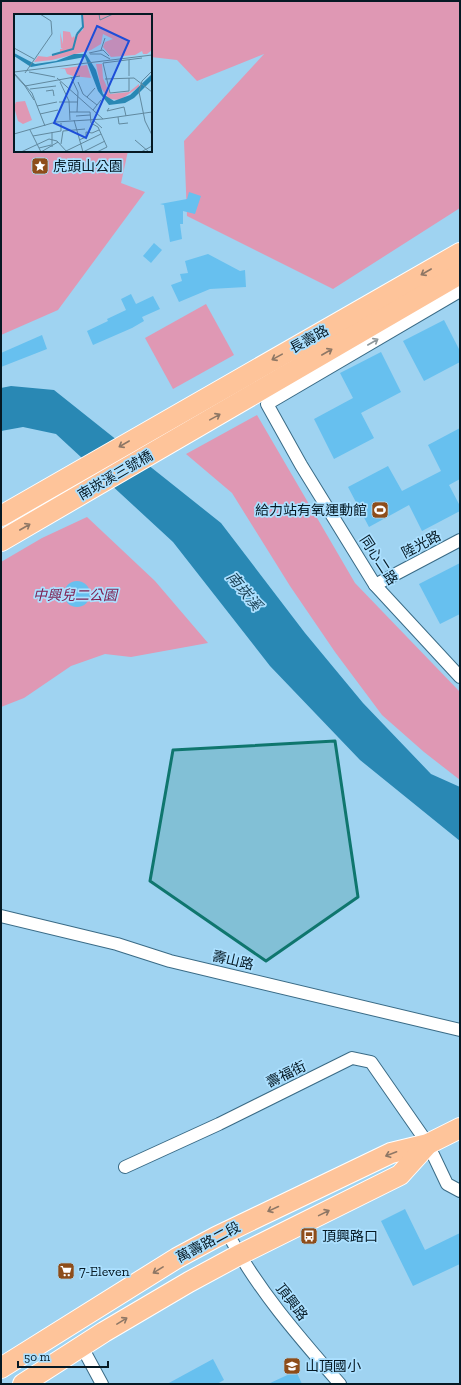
<svg xmlns="http://www.w3.org/2000/svg" width="461" height="1385" font-family="'Zilla Slab','Noto Sans TC',serif">
<rect width="100%" height="100%" fill="#9fd3f1"/>
<g fill="#df98b4">
<path d="M1,1H460V208L333,289L187,216L184,141L264,54L197,81L177,60L151,57V15H15V151H128L121,183L145,192L58,310L1,335Z"/>
<path d="M206,304L234,355L173,389L145,338Z"/>
<path d="M257,415L355,583L460,692V780L424,752L382,715L335,652L290,586L232,493L186,454Z"/>
<path d="M87,517L155,581L208,643L131,657L105,654L71,666L24,698L1,707V562L42,538Z"/>
</g>
<path fill="#2988b4" d="M11,386L54,390L221,523L305,633L363,703L431,774L460,787V841L360,760L270,666L173,542L56,434L23,427L1,431V388Z"/>
<g fill="#67c0ef">
<path d="M189,192L201,196L195,214L183,211V224H180L182,239L170,242L164,205L160,204L187,199Z"/>
<path d="M154,243L162,250L151,263L143,256Z"/>
<path d="M208,254L240,271L245,270L246,287L210,289L179,302L171,285L182,281L180,274L188,273L185,261Z"/>
<path d="M131,294L136,304L153,296L160,309L142,317L144,321L132,328L93,345L87,331L108,321L107,319L126,310L121,299Z"/>
<path d="M444,320L460,351V362L424,381L403,341Z"/>
<path d="M42,335L47,349L1,367V353Z"/>
<path d="M381,352L401,392L361,413L374,438L334,459L314,419L353,398L340,373Z"/>
<path d="M460,428V479L449,485L460,506V511L422,531L409,505L369,527L348,487L388,466L402,491L441,471L428,445Z"/>
<path d="M460,563V614L440,624L419,584Z"/>
<circle cx="77" cy="594" r="13"/>
<path d="M405,1209L425,1250L460,1233V1264L413,1286L381,1221Z"/>
<path d="M213,1359L224,1380L217,1384H167Z"/>
<path d="M296,1371L302,1384H268Z"/>
</g>
<g fill="none" stroke-linecap="round" stroke-linejoin="round">
<defs>
<g id="street">
<path d="M460,291L267,404L301,465L375,585L460,677"/>
<path d="M375,585L460,540"/>
<path d="M1,916L117,944L170,961L460,1030"/>
<path d="M125,1167L219,1124L352,1058L371,1062L428,1144L447,1184L460,1191"/>
<path d="M227,1232C256,1288 299,1337 340,1384"/>
<path d="M82,1347L102,1384"/>
</g>
<g id="primary">
<path d="M1,516L460,253"/>
<path d="M1,541L460,274"/>
<path d="M1,1368L177,1258L216,1237L391,1153L428,1144L460,1128"/>
<path d="M23,1384L104,1332L189,1282L239,1255L400,1175L428,1144"/>
</g>
</defs>
<use href="#street" stroke="#3a6b86" stroke-width="14"/>
<use href="#primary" stroke="#fff" stroke-width="22"/>
<use href="#street" stroke="#fff" stroke-width="12"/>
<use href="#primary" stroke="#fec49a" stroke-width="20"/>
</g>
<defs><path id="oneway-shaft" d="M-6 0H5M1.5-3L5.5 0L1.5 3" fill="none" stroke-width="1.6" stroke-linecap="round" stroke-linejoin="round"/></defs>
<g stroke="#8e7765">
<use href="#oneway-shaft" transform="translate(426 272) rotate(150)"/>
<use href="#oneway-shaft" transform="translate(327 352) rotate(-30)"/>
<use href="#oneway-shaft" transform="translate(277 357) rotate(151)"/>
<use href="#oneway-shaft" transform="translate(215 417) rotate(-29)"/>
<use href="#oneway-shaft" transform="translate(124 444) rotate(150)"/>
<use href="#oneway-shaft" transform="translate(25 527) rotate(-30)"/>
<use href="#oneway-shaft" transform="translate(391 1154) rotate(159)"/>
<use href="#oneway-shaft" transform="translate(273 1209) rotate(155)"/>
<use href="#oneway-shaft" transform="translate(324 1213) rotate(-26)"/>
<use href="#oneway-shaft" transform="translate(158 1270) rotate(148)"/>
<use href="#oneway-shaft" transform="translate(122 1321) rotate(-31)"/>
</g>
<use stroke="#8e989c" href="#oneway-shaft" transform="translate(373 342) rotate(-30)"/>
<path fill="#0f766e" fill-opacity="0.2" stroke="#0f766e" stroke-width="3" stroke-linejoin="round" d="M335,741L358,897L266,961L150,881L173,750Z"/>
<defs>
<symbol id="sight-square" viewBox="-11 -11 22 22"><rect x="-9" y="-9" width="18" height="18" rx="4" fill="#8e4d1a" stroke="#ace0ff"/><path d="M0-6L1.8-2.2L6-1.7L2.9 1.2L3.7 5.4L0 3.3L-3.7 5.4L-2.9 1.2L-6-1.7L-1.8-2.2Z" fill="#fff"/></symbol>
<symbol id="stadium-square" viewBox="-11 -11 22 22"><rect x="-9" y="-9" width="18" height="18" rx="4" fill="#8e4d1a" stroke="#ace0ff"/><path d="M0-5a6.5 5 0 1 0 0 10a6.5 5 0 1 0 0-10ZM-3.5-1.8h7v3.6h-7Z" fill="#fff"/></symbol>
<symbol id="bus-square" viewBox="-11 -11 22 22"><rect x="-9" y="-9" width="18" height="18" rx="4" fill="#8e4d1a" stroke="#ace0ff"/><path d="M-5-6H5V4H4V6H2V4H-2V6H-4V4H-5ZM-3.5-4V0h7V-4ZM-3.5 1.2v1.5H-2V1.2ZM2 1.2v1.5H3.5V1.2Z" fill="#fff"/></symbol>
<symbol id="supermarket-square" viewBox="-11 -11 22 22"><rect x="-9" y="-9" width="18" height="18" rx="4" fill="#8e4d1a" stroke="#ace0ff"/><path d="M-6-5.5h2.5l.6 2H6L4.5 2H-2.5L-4.4-4H-6ZM-1.5 3.2a1.3 1.3 0 1 0 .1 0ZM3 3.2a1.3 1.3 0 1 0 .1 0Z" fill="#fff"/></symbol>
<symbol id="school-square" viewBox="-11 -11 22 22"><rect x="-9" y="-9" width="18" height="18" rx="4" fill="#8e4d1a" stroke="#ace0ff"/><path d="M0-5L7-2L0 1L-7-2ZM-4 1L0 2.5L4 1V4Q0 6-4 4Z" fill="#fff"/></symbol>
</defs>
<g fill-rule="evenodd">
<use href="#sight-square" x="30" y="156" width="20" height="20"/>
<use href="#stadium-square" x="370" y="500" width="20" height="20"/>
<use href="#bus-square" x="299" y="1226" width="20" height="20"/>
<use href="#supermarket-square" x="56" y="1261" width="20" height="20"/>
<use href="#school-square" x="282" y="1356" width="20" height="20"/>
</g>
<g text-anchor="middle" stroke-width="3.5" stroke-linejoin="round" paint-order="stroke">
<g font-size="14" fill="#051924" stroke="#ace0ff" text-anchor="start">
<text x="53" y="171">虎頭山公園</text>
<text x="367" y="515" text-anchor="end">給力站有氧運動館</text>
<text x="322" y="1241">頂興路口</text>
<text x="79" y="1276">7-Eleven</text>
<text x="305" y="1371">山頂國小</text>
</g>
<g font-size="14" fill="#051924" stroke="#ace0ff">
<text transform="translate(309 339) rotate(-29)" y="5">長壽路</text>
<text transform="translate(115 475) rotate(-30)" y="5">南崁溪三號橋</text>
<text transform="translate(421 544) rotate(-28)" y="5">陸光路</text>
<text transform="translate(379 560) rotate(57)" y="5">同心二路</text>
<text transform="translate(233 960) rotate(13)" y="5">壽山路</text>
<text transform="translate(286 1074) rotate(-26)" y="5">壽福街</text>
<text transform="translate(208 1242) rotate(-28)" y="5">萬壽路二段</text>
<text transform="translate(292 1302) rotate(53)" y="5">頂興路</text>
</g>
<g font-size="14" font-style="italic" fill="#7d1c4e" stroke="#ace0ff">
<text x="75" y="600">中興兒二公園</text>
</g>
<g font-size="15" font-style="italic" fill="#183f53" stroke="#ace0ff">
<text transform="translate(244 591) rotate(50)" y="5">南崁溪</text>
</g>
</g>
<g transform="translate(14 14)">
<rect width="138" height="138" fill="#9fd3f1"/>
<path d="M69,0H138V36L133,40H129L128,37L121,41L97,43L89,33L91,28L99,25L89,20L87,30L77,36L38,46L20,48L24,42L33,43L50,38H46V35H49L47,34L46,18L49,30V17L56,18L58,24L60,22L61,24L62,20L69,16ZM82,50H88L89,64L96,80L115,78L125,70V73L106,86L95,85L87,74ZM73,51L77,64L59,62L53,60L51,55H45ZM11,87L18,106L9,110L4,107L0,93L2,88Z" fill="#df98b4"/>
<path d="M0,39L21,50L42,47L60,40H72L82,56L89,80L100,87L116,81L138,60V66L120,84L111,89L95,91L84,77L71,43L17,53L0,42Z" fill="#2988b4"/>
<path fill="none" stroke="#2988b4" stroke-width="2" d="M63,20L69,13L68,0M38,41L59,35L63,20"/>
<path fill="none" stroke="#61899f" stroke-width="1" d="M85,0L86,6L99,0M0,34L20,45M87,36L91,24M75,39L89,36L95,42M76,40H87L96,45M115,46V62M138,57L128,67L125,78L131,107L138,121M0,58L138,41M15,58L41,63M0,59L18,79L31,112M11,59L38,20L37,7L26,0M0,60L11,72L20,86M57,63L64,78L63,98M43,64L89,105M115,64V77L96,79L89,49L128,44M91,65L120,64L138,78M46,68L55,87L56,106M64,68L69,80L83,91M11,72L66,62M16,75L42,72M32,77L39,76L40,82M73,83L81,74M45,88H63M23,92L43,88M95,94L93,97L110,93L112,102M79,96L87,86M55,98H76L77,109L84,113L93,133L83,138M26,100L44,96M62,102L76,101M104,103L105,110L114,109M60,106L69,138M79,106L88,114M16,116L27,138M38,118V133M0,120L42,108L89,105L138,98M19,122L47,117V109M65,126L72,123V118L78,119L85,116M121,126L135,138M47,130L49,117L71,115M25,134L37,131M52,137L87,120M7,138L35,125L43,127L53,138M27,138L44,128M69,138L91,127M127,138L138,132"/>
<path fill="#1d4ed8" fill-opacity="0.15" stroke="#1d4ed8" stroke-width="2" d="M83,12L115,27L72,124L40,109Z"/>
<rect width="138" height="138" fill="none" stroke="#051924" stroke-width="2"/>
</g>
<rect width="461" height="1385" fill="none" stroke="#051924" stroke-width="4"/>
<path d="M18 1361v6h90v-6" fill="none" stroke="#051924" stroke-width="2"/>
<text x="24" y="1361" font-size="12" fill="#051924" stroke="#ace0ff" stroke-width="3" paint-order="stroke">50 m</text>
</svg>
